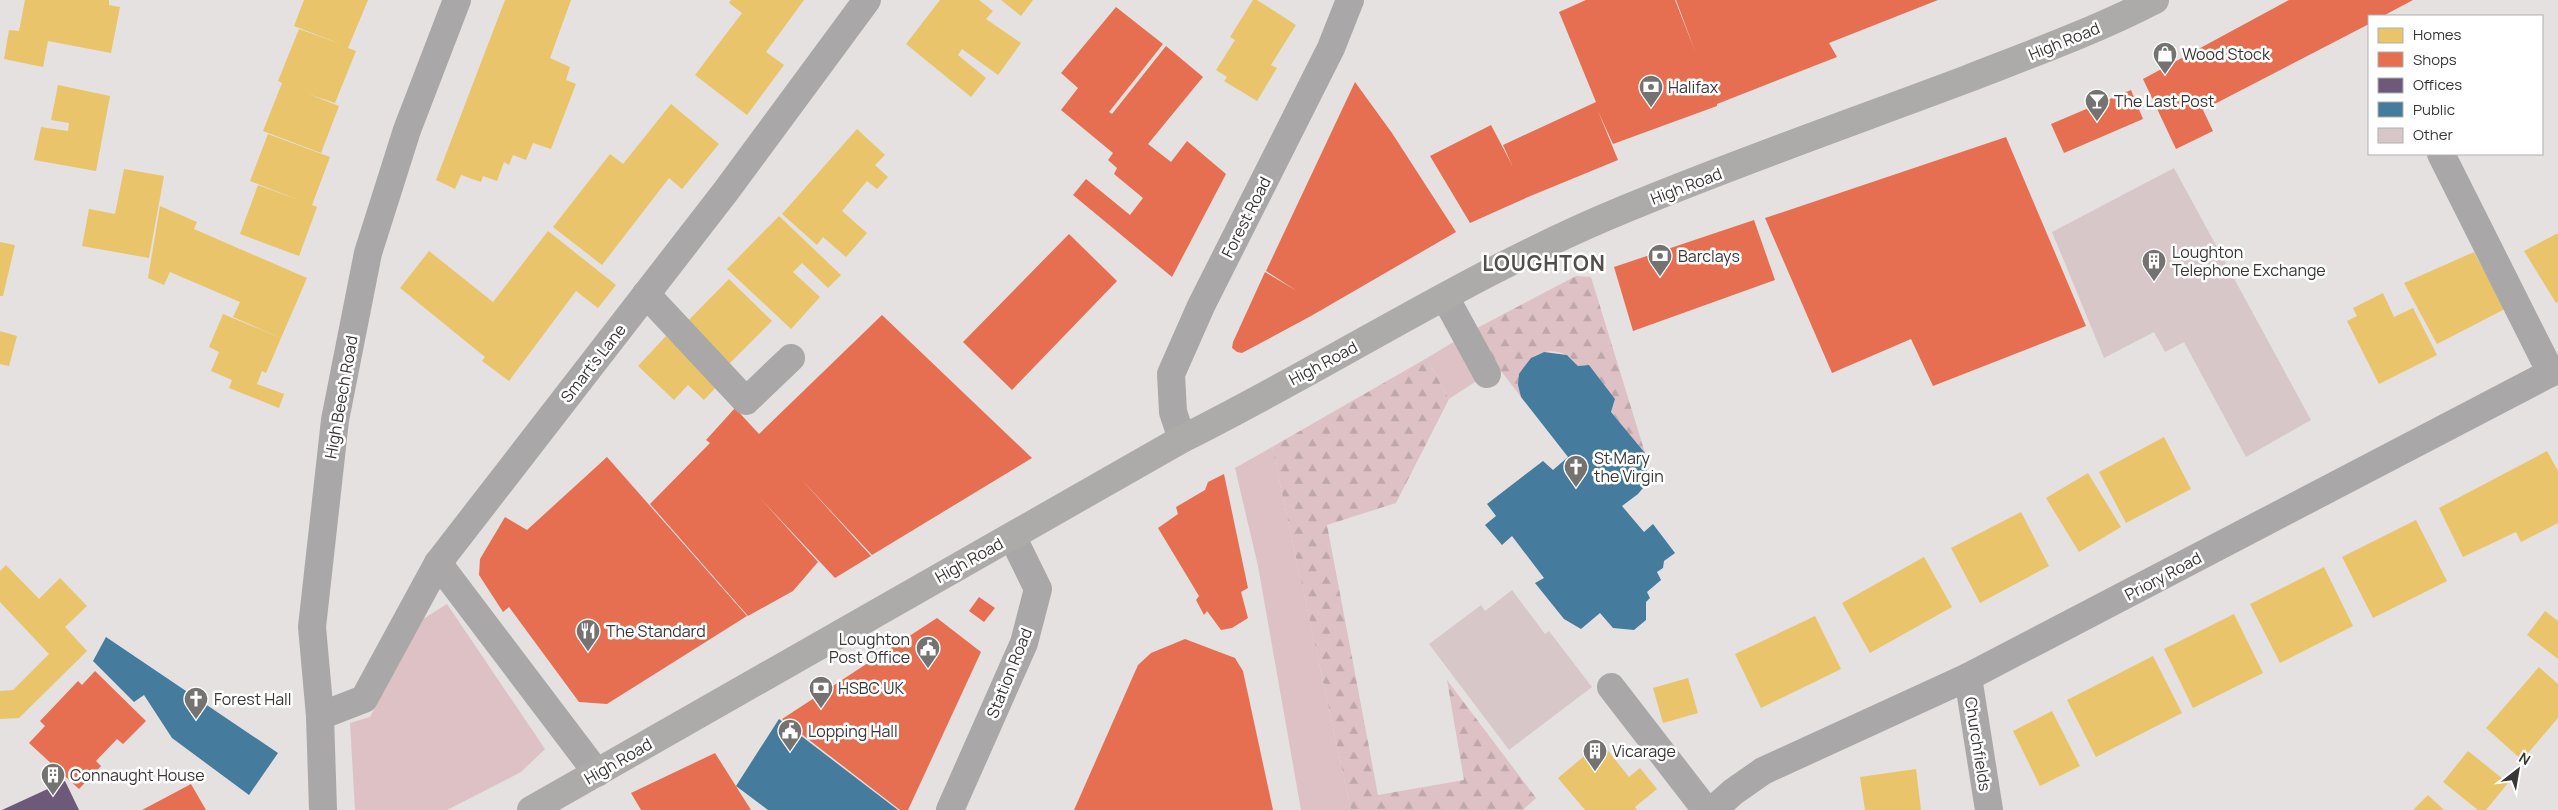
<svg xmlns="http://www.w3.org/2000/svg" width="2558" height="810" font-family="Manrope,sans-serif">
<defs>
<pattern id="forest-firs" width="22" height="20" patternUnits="userSpaceOnUse" patternTransform="scale(1.25)"><rect width="22" height="20" fill="#ddc1c4"/><path d="M5 1l3.5 6h-7zM16 11l3.5 6h-7z" fill="#bea6a9"/></pattern>
</defs>
<rect width="100%" height="100%" fill="#e5e1e1"/>
<g fill="#ddc1c4">
<path d="M1477,328L1487,374L1449,399L1427,358Z"/>
<path d="M1272,447L1351,810H1301L1258,566L1235,468Z"/>
<path d="M447,604L545,749L521,772L447,810H355L350,723L370,717L423,619Z"/>
</g>
<g fill="url(#forest-firs)">
<path d="M1576,276L1591,277L1645,453L1611,412L1615,399L1589,365L1578,366C1575,363 1571,357 1567,355C1536,341 1514,368 1521,397L1498,367L1477,328Z"/>
<path d="M1427,358L1449,399L1396,503L1327,525L1378,795L1464,780L1447,680L1536,798L1523,810H1351L1272,447Z"/>
</g>
<g fill="#e9c46a">
<path d="M25,0H109V5L120,7L111,53L48,41L43,67L4,59L9,30L19,31Z"/>
<path d="M304,0H368L348,48L356,51L335,103L308,94L339,106L321,153L263,131L282,83L278,81L299,29L343,45L294,26Z"/>
<path d="M505,0H571L550,58L570,67L566,80L576,84L551,149L533,143L526,160L513,155L509,165L504,162L497,181L483,176L481,182L461,175L455,189L436,180Z"/>
<path d="M731,0H804L766,52L784,65L747,115L695,75L742,13L729,3Z"/>
<path d="M940,0H979L993,11L986,19L1021,43L998,75L962,49L958,55L986,78L971,97L906,44Z"/>
<path d="M1001,0H1033L1021,16Z"/>
<path d="M1253,0H1257L1296,25L1271,65L1277,68L1257,101L1224,81L1227,77L1216,70L1235,40L1230,37Z"/>
<path d="M58,85L110,96L96,171L34,160L41,127L68,131L69,123L51,120Z"/>
<path d="M671,104L719,144L682,189L669,178L602,265L553,227L610,154L623,164Z"/>
<path d="M857,129L885,155L875,165L888,177L877,189L867,181L842,211L867,233L846,257L823,237L817,245L782,214Z"/>
<path d="M268,134L330,157L312,205L317,207L299,256L240,234L258,185L304,202L250,181Z"/>
<path d="M124,169L164,176L149,258L82,246L89,209L115,214Z"/>
<path d="M160,206L197,222L194,229L307,278L281,338L233,317L240,302L170,272L164,285L148,278Z"/>
<path d="M779,216L841,275L828,288L802,263L793,272L820,297L791,329L727,269Z"/>
<path d="M548,231L616,285L598,308L576,291L509,381L482,361L485,357L400,288L429,251L493,302Z"/>
<path d="M2558,233V302L2556,303L2524,251Z"/>
<path d="M0,242L15,245L3,296H0Z"/>
<path d="M2474,252L2505,309L2437,344L2404,283Z"/>
<path d="M729,279L772,321L725,368L683,326Z"/>
<path d="M2383,293L2394,317L2413,308L2437,355L2379,384L2347,321L2357,316L2353,308Z"/>
<path d="M223,314L281,338L266,373L262,371L257,384L284,394L279,408L229,388L232,380L211,371L219,352L209,347Z"/>
<path d="M0,331L17,336L9,366L0,364Z"/>
<path d="M666,336L718,385L704,400L688,385L674,400L638,366Z"/>
<path d="M2164,437L2191,489L2126,523L2099,472Z"/>
<path d="M2547,451L2558,471V523L2521,542L2516,532L2463,557L2439,508Z"/>
<path d="M2088,473L2121,527L2079,552L2046,498Z"/>
<path d="M2021,512L2049,566L1980,603L1951,548Z"/>
<path d="M2416,520L2447,581L2373,618L2342,557Z"/>
<path d="M1924,557L1952,607L1870,653L1842,603Z"/>
<path d="M6,565L39,599L60,578L87,606L65,627L87,651L19,718L0,719V691L13,690L49,654L0,602V571Z"/>
<path d="M2324,567L2353,626L2280,663L2250,604Z"/>
<path d="M2545,611L2558,621V659L2527,635Z"/>
<path d="M2234,614L2263,673L2193,708L2164,649Z"/>
<path d="M1815,616L1841,669L1761,708L1735,654Z"/>
<path d="M2153,656L2182,713L2096,757L2067,700Z"/>
<path d="M2539,667L2558,684V718L2522,760L2486,728Z"/>
<path d="M1688,678L1698,713L1663,723L1653,688Z"/>
<path d="M2052,711L2080,766L2040,786L2013,731Z"/>
<path d="M1601,742L1629,777L1640,768L1657,789L1635,807L1637,810H1585L1558,778Z"/>
<path d="M2468,751L2508,783L2486,810H2478L2443,782Z"/>
<path d="M1916,769L1921,810H1865L1860,777Z"/>
<path d="M2428,795L2444,810H2413Z"/>
</g>
<g fill="#e76f51">
<path d="M1586,0H1675L1695,51L1676,0H1938L1829,43L1837,57L1717,104V106L1613,144L1598,111L1618,160L1528,197L1470,223L1430,156L1491,125L1512,165L1503,145L1596,102L1559,12Z"/>
<path d="M2289,0H2413L2383,16H2369V24L2203,110L2213,131L2176,149L2143,79Z"/>
<path d="M1116,7L1163,44L1109,112L1112,114L1166,46L1203,77L1148,144L1171,162L1187,141L1226,174L1172,277L1073,195L1086,179L1130,215L1143,198L1114,174L1117,168L1108,160L1113,153L1061,110L1078,88L1061,73Z"/>
<path d="M1355,82L1392,133L1456,232L1311,316L1242,353L1237,352L1232,348L1233,342L1265,272L1297,291L1266,271Z"/>
<path d="M2131,90L2143,119L2064,153L2051,124Z"/>
<path d="M2006,137L2086,326L1933,386L1911,339L1832,373L1765,218Z"/>
<path d="M1754,220L1775,280L1633,331L1614,267Z"/>
<path d="M1069,234L1117,281L1012,390L963,342Z"/>
<path d="M882,315L1032,458L872,555L801,479L871,556L835,578L760,498L818,562L793,591L748,616L650,504L710,443L706,440L735,408L759,434Z"/>
<path d="M607,457L747,616L607,704L579,702L509,607L503,612L479,575L480,559L505,517L527,530Z"/>
<path d="M1224,474L1248,588L1241,592L1248,618L1232,628L1221,630L1207,611L1204,615L1196,600L1199,596L1158,528L1178,514L1176,507L1205,490L1208,482Z"/>
<path d="M979,597L995,608L984,622L969,611Z"/>
<path d="M937,618L981,652L908,810H900L782,719Z"/>
<path d="M1185,639L1235,658L1243,671L1273,810H1074L1138,665L1151,653Z"/>
<path d="M95,671L146,721L123,744L117,739L96,761L101,766L79,789L29,743L45,726L40,721L78,681L82,685Z"/>
<path d="M715,753L751,810H641L631,793Z"/>
<path d="M191,784L206,810H142Z"/>
</g>
<path fill="#6d597a" d="M65,781L79,810H2Z"/>
<g fill="#457b9d">
<path d="M1544,352L1567,355L1578,366L1589,365L1615,399L1611,412L1645,453L1648,482L1638,494L1622,506L1644,532L1653,524L1675,553L1664,561L1663,568L1657,572L1661,580L1647,592L1650,598L1646,602V620L1634,630L1613,628L1600,613L1581,629L1564,619L1535,583L1544,578L1512,536L1502,545L1485,525L1496,516L1487,504L1543,461L1553,470L1568,457L1521,397L1518,385L1519,374L1524,367L1531,358Z"/>
<path d="M106,637L278,753L249,795L172,738L144,695L134,702L93,661Z"/>
<path d="M779,719L898,810H768L736,786Z"/>
</g>
<g fill="#d8c7c9">
<path d="M2174,168L2311,420L2246,457L2184,342L2165,352L2154,332L2104,358L2052,232Z"/>
<path d="M1512,590L1545,634L1549,631L1592,687L1509,750L1429,644L1481,605L1485,611Z"/>
</g>
<g fill="none" stroke-linecap="round" stroke-linejoin="round">
<g stroke="#a9a7a7" stroke-width="28">
<path d="M2441,154L2551,373"/>
<path d="M646,294L746,401L791,358"/>
<path d="M1445,297L1487,374"/>
<path d="M1182,439L1173,412L1171,374L1201,306L1331,48L1350,0"/>
<path d="M438,563L597,773"/>
<path d="M1968,677L1989,810"/>
<path d="M1611,687L1706,810"/>
<path d="M320,716L364,699L438,563L726,191L867,0"/>
<path d="M323,810L320,716L312,627L335,420L368,253L407,130L457,0"/>
<path d="M950,810L1024,643L1038,589L1012,536"/>
<path d="M1713,810L1733,792L1763,771L1968,677L2558,369"/>
</g>
<path stroke="#adaaaa" stroke-width="28" d="M531,810L1182,439C1331,365 1471,272 1625,209C1738,162 1853,122 1967,79C2031,54 2095,31 2155,0"/>
</g>
<defs>
<symbol id="shop-pin" viewBox="-11 -11 22 30"><path d="M0 17L-7.5 6A9.5 9.5 0 1 1 7.5 6Z" fill="#757272" stroke="#fff"/><path d="M-5-2.5h2.3a2.7 3.5 0 0 1 5.4 0H5L5.5 6h-11ZM-1.5-2.5h3a1.5 2.3 0 0 0-3 0Z" fill="#fff"/></symbol>
<symbol id="bank-pin" viewBox="-11 -11 22 30"><path d="M0 17L-7.5 6A9.5 9.5 0 1 1 7.5 6Z" fill="#757272" stroke="#fff"/><path d="M-6-4H6V4H-6ZM0-2.3a2.3 2.3 0 1 0 0 4.6a2.3 2.3 0 1 0 0-4.6Z" fill="#fff"/></symbol>
<symbol id="bar-pin" viewBox="-11 -11 22 30"><path d="M0 17L-7.5 6A9.5 9.5 0 1 1 7.5 6Z" fill="#757272" stroke="#fff"/><path d="M-6-5H6L.8 .8V4.5H3.5V6h-7V4.5H-.8V.8Z" fill="#fff"/></symbol>
<symbol id="building-pin" viewBox="-11 -11 22 30"><path d="M0 17L-7.5 6A9.5 9.5 0 1 1 7.5 6Z" fill="#757272" stroke="#fff"/><path d="M-4-6H4V6H1V3H-1V6H-4ZM-2.5-4.3h1.7v1.8h-1.7ZM.8-4.3h1.7v1.8H.8ZM-2.5-1h1.7V.8h-1.7ZM.8-1h1.7V.8H.8Z" fill="#fff"/></symbol>
<symbol id="church-pin" viewBox="-11 -11 22 30"><path d="M0 17L-7.5 6A9.5 9.5 0 1 1 7.5 6Z" fill="#757272" stroke="#fff"/><path d="M-1.2-6h2.4v3.5h3.3v2.4h-3.3V6h-2.4V-.1h-3.3v-2.4h3.3Z" fill="#fff"/></symbol>
<symbol id="restaurant-pin" viewBox="-11 -11 22 30"><path d="M0 17L-7.5 6A9.5 9.5 0 1 1 7.5 6Z" fill="#757272" stroke="#fff"/><path d="M-5-6h1v4h1v-4h1v4h1v-4h1v5L-1.5 .5V6h-2V.5L-5-1ZM5-6V6H3V1.5H1.5Q1.5-4 5-6Z" fill="#fff"/></symbol>
<symbol id="civic-pin" viewBox="-11 -11 22 30"><path d="M0 17L-7.5 6A9.5 9.5 0 1 1 7.5 6Z" fill="#757272" stroke="#fff"/><path d="M-.6-6.5H3V-4.5H.6V-3L4-1V1h2V6H-6V1h2V-1L-.6-3ZM-1.2 2.5V6h2.4V2.5Z" fill="#fff"/></symbol>
</defs>
<g fill-rule="evenodd">
<use href="#shop-pin" x="2151" y="40" width="28" height="38"/>
<use href="#bank-pin" x="1637" y="73" width="28" height="38"/>
<use href="#bar-pin" x="2083" y="87" width="28" height="38"/>
<use href="#bank-pin" x="1646" y="242" width="28" height="38"/>
<use href="#building-pin" x="2140" y="247" width="28" height="38"/>
<use href="#church-pin" x="1562" y="453" width="28" height="38"/>
<use href="#restaurant-pin" x="574" y="617" width="28" height="38"/>
<use href="#civic-pin" x="914" y="634" width="28" height="38"/>
<use href="#bank-pin" x="807" y="674" width="28" height="38"/>
<use href="#church-pin" x="182" y="685" width="28" height="38"/>
<use href="#civic-pin" x="776" y="717" width="28" height="38"/>
<use href="#building-pin" x="1581" y="737" width="28" height="38"/>
<use href="#building-pin" x="39" y="761" width="28" height="38"/>
</g>
<g text-anchor="middle" stroke-width="5" stroke-linejoin="round" paint-order="stroke">
<g font-size="16" fill="#393636" stroke="#fff">
<text transform="translate(2064 41) rotate(-22)" y="6">High Road</text>
<text transform="translate(1686 186) rotate(-21)" y="6">High Road</text>
<text transform="translate(1246 217) rotate(-63)" y="6">Forest Road</text>
<text transform="translate(593 363) rotate(-52)" y="6">Smart's Lane</text>
<text transform="translate(1323 363) rotate(-28)" y="6">High Road</text>
<text transform="translate(341 397) rotate(-80)" y="6">High Beech Road</text>
<text transform="translate(969 560) rotate(-29)" y="6">High Road</text>
<text transform="translate(2163 576) rotate(-28)" y="6">Priory Road</text>
<text transform="translate(1009 673) rotate(-68)" y="6">Station Road</text>
<text transform="translate(1978 744) rotate(81)" y="6">Churchfields</text>
<text transform="translate(618 761) rotate(-30)" y="6">High Road</text>
</g>
<g font-size="16" fill="#393636" stroke="#fff" text-anchor="start">
<text x="2182" y="60">Wood Stock</text>
<text x="1668" y="93">Halifax</text>
<text x="2114" y="107">The Last Post</text>
<text x="2172" y="258">Loughton<tspan x="2172" dy="18">Telephone Exchange</tspan></text>
<text x="1678" y="262">Barclays</text>
<text x="1594" y="464">St Mary<tspan x="1594" dy="18">the Virgin</tspan></text>
<text x="606" y="637">The Standard</text>
<text x="910" y="645" text-anchor="end">Loughton<tspan x="910" dy="18">Post Office</tspan></text>
<text x="838" y="694">HSBC UK</text>
<text x="214" y="705">Forest Hall</text>
<text x="808" y="737">Lopping Hall</text>
<text x="1612" y="757">Vicarage</text>
<text x="70" y="781">Connaught House</text>
</g>
<g font-size="21" font-weight="bold" letter-spacing="1" fill="#544d4d" stroke="#fff">
<text x="1544" y="271">LOUGHTON</text>
</g>
</g>
<rect x="2368" y="15" width="175" height="140" fill="#ffffff" stroke="#b0afaf"/>
<rect x="2378" y="28" width="25" height="15" fill="#e9c46a" stroke="#b0afaf"/>
<text x="2413" y="40" font-size="15" fill="#393636">Homes</text>
<rect x="2378" y="52" width="25" height="15" fill="#e76f51" stroke="#b0afaf"/>
<text x="2413" y="65" font-size="15" fill="#393636">Shops</text>
<rect x="2378" y="78" width="25" height="15" fill="#6d597a" stroke="#b0afaf"/>
<text x="2413" y="90" font-size="15" fill="#393636">Offices</text>
<rect x="2378" y="102" width="25" height="15" fill="#457b9d" stroke="#b0afaf"/>
<text x="2413" y="115" font-size="15" fill="#393636">Public</text>
<rect x="2378" y="128" width="25" height="15" fill="#d8c7c9" stroke="#b0afaf"/>
<text x="2413" y="140" font-size="15" fill="#393636">Other</text>
<g transform="translate(2518 770) rotate(31)" stroke="#ffffff" stroke-width="4" paint-order="stroke">
<path d="M0-4L9 19L0 12L-9 19Z" fill="#393636"/>
<text y="-8" font-size="14" font-weight="bold" text-anchor="middle" fill="#393636">N</text>
</g>
</svg>
